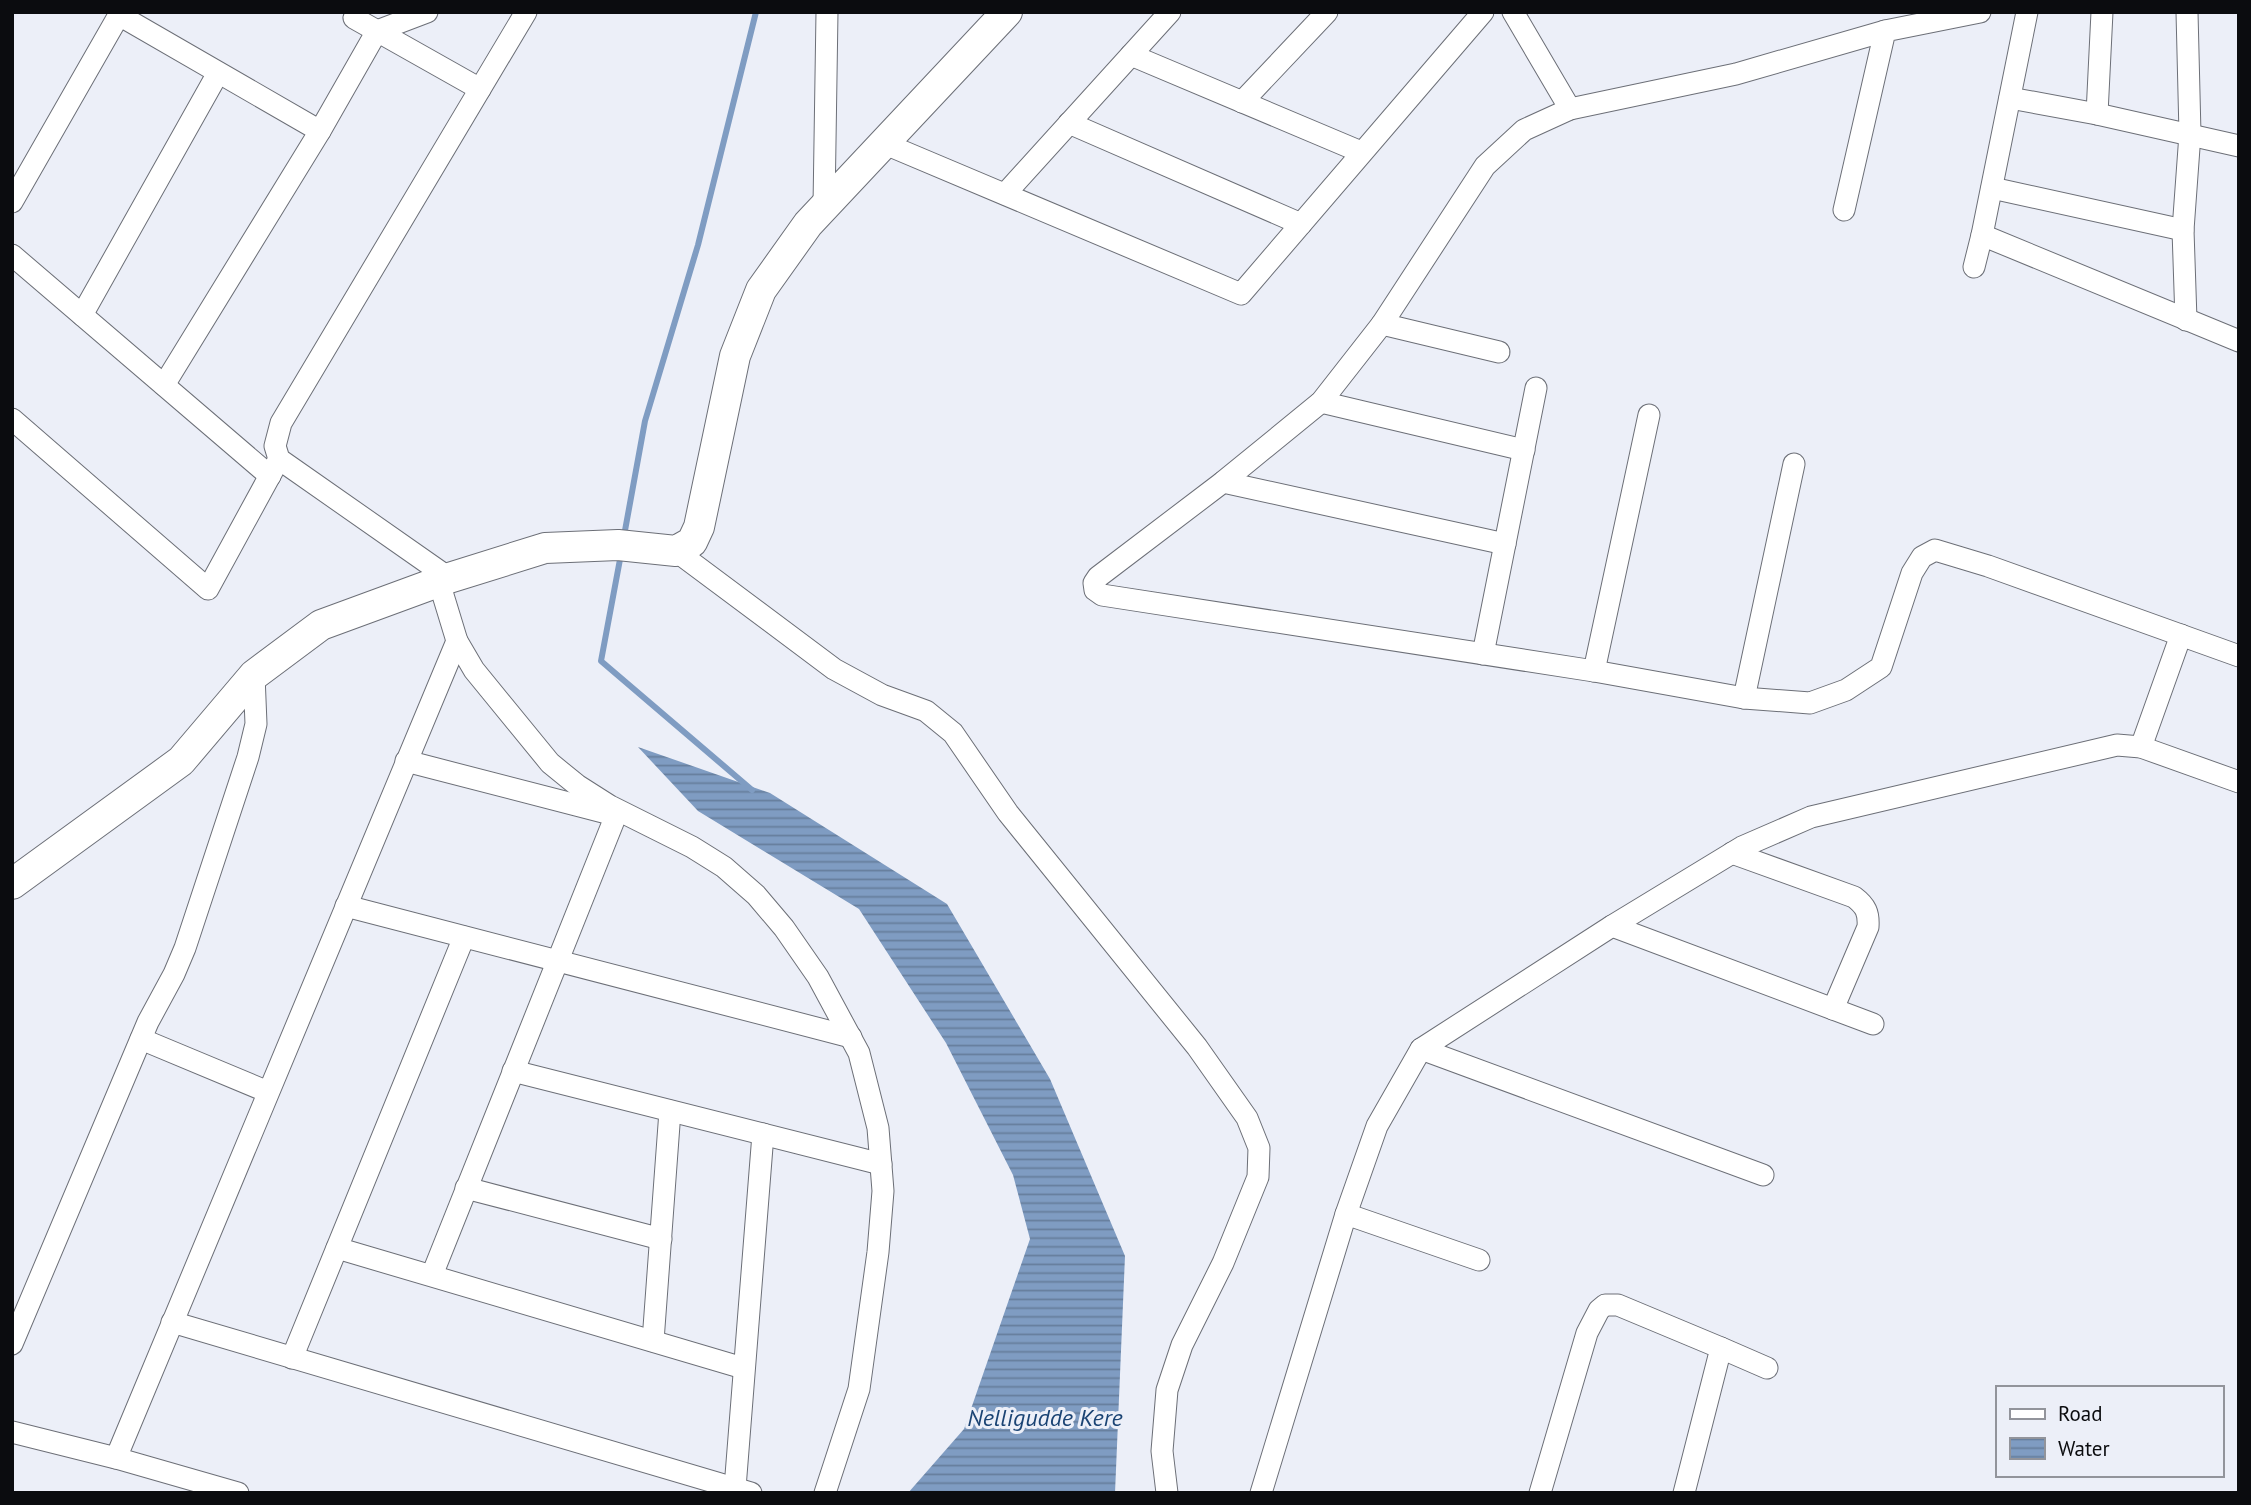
<svg xmlns="http://www.w3.org/2000/svg" width="2251" height="1505" font-family="'PT Sans',sans-serif">
<defs>
<pattern id="water-rules" width="6" height="5" patternUnits="userSpaceOnUse" patternTransform="scale(1.75)"><rect width="6" height="5" fill="#7f9cc2"/><path d="M0 2.5h6" fill="none" stroke="#667e9c"/></pattern>
</defs>
<rect width="100%" height="100%" fill="#eceff8"/>
<path fill="url(#water-rules)" d="M638,747L770,793L947,904L1050,1079L1125,1256L1115,1493H908L964,1429L1030,1239L1013,1175L946,1043L859,909L698,811Z"/>
<g fill="none" stroke-linecap="round" stroke-linejoin="round">
<g stroke="#7f9cc2" stroke-width="6">
<path d="M624,536L645,421L698,245L756,12"/>
<path d="M621,554L601,661L752,790"/>
</g>
<defs>
<g id="street">
<path d="M1513,12L1570,109"/>
<path d="M2027,12L1982,235L2239,341"/>
<path d="M354,18L480,89"/>
<path d="M1885,31L1736,74L1570,109L1524,130L1485,166L1382,324L1321,402L1223,482L1098,577L1094,583L1095,590L1102,595L1594,671L1744,698L1810,703L1846,690L1881,667L1912,573L1922,557L1935,550L1988,566L2239,656"/>
<path d="M1131,55L1361,152"/>
<path d="M2010,98L2097,114L2239,146"/>
<path d="M1242,102L1327,12"/>
<path d="M2097,114L2102,12"/>
<path d="M1069,123L1301,224"/>
<path d="M883,143L1241,294L1483,12"/>
<path d="M1992,188L2183,230"/>
<path d="M1005,194L1170,12"/>
<path d="M12,202L119,15L320,131"/>
<path d="M824,206L827,12"/>
<path d="M1844,210L1885,31L1980,12"/>
<path d="M12,255L270,476"/>
<path d="M1974,267L1982,235"/>
<path d="M82,315L218,73"/>
<path d="M2186,320L2183,230L2190,134L2187,12"/>
<path d="M1382,324L1499,352"/>
<path d="M164,385L320,131L377,31L427,12"/>
<path d="M1321,402L1524,450"/>
<path d="M12,419L208,589L279,459"/>
<path d="M1223,482L1505,544"/>
<path d="M676,551L834,669L882,695L926,711L953,733L1008,813L1197,1047L1247,1118L1259,1148L1258,1177L1223,1263L1182,1345L1167,1390L1162,1451L1167,1493"/>
<path d="M449,578L279,459L275,446L281,423L526,12"/>
<path d="M439,582L457,641L474,670L550,763L577,785L610,806L692,847L724,867L756,895L784,928L818,977L859,1053L878,1128L883,1191L878,1252L859,1389L825,1493"/>
<path d="M1483,654L1536,388"/>
<path d="M1594,671L1649,415"/>
<path d="M1744,698L1794,464"/>
<path d="M2141,747L2181,635"/>
<path d="M406,761L611,814"/>
<path d="M1732,853L1854,897C1866,906 1869,913 1868,927L1833,1009"/>
<path d="M346,906L851,1037"/>
<path d="M1612,926L1873,1024"/>
<path d="M141,1039L268,1092"/>
<path d="M513,1071L881,1164"/>
<path d="M1763,1175L1421,1049L1612,926L1742,847L1811,817L2117,745L2141,747L2239,782"/>
<path d="M466,1188L661,1239"/>
<path d="M1346,1214L1479,1260"/>
<path d="M337,1248L743,1368"/>
<path d="M432,1275L616,815"/>
<path d="M172,1322L751,1493"/>
<path d="M653,1341L670,1111"/>
<path d="M12,1344L148,1022L174,974L185,948L248,757L256,724L254,675"/>
<path d="M1721,1348L1767,1368"/>
<path d="M292,1358L464,937"/>
<path d="M12,1432L116,1458"/>
<path d="M735,1488L763,1134"/>
<path d="M238,1493L116,1458L457,641"/>
<path d="M1261,1493L1346,1214L1377,1126L1421,1049"/>
<path d="M1540,1493L1587,1333L1599,1310L1605,1305H1618L1721,1348L1684,1493"/>
</g>
<path id="secondary" d="M12,884L181,761L254,675L321,625L449,578L545,548L618,545L676,551L692,542L699,527L735,356L761,290L808,224L1007,12"/>
</defs>
<use href="#street" stroke="#6c6f77" stroke-width="23"/>
<use href="#secondary" stroke="#6c6f77" stroke-width="32"/>
<use href="#street" stroke="#fff" stroke-width="21"/>
<use href="#secondary" stroke="#fff" stroke-width="30"/>
</g>
<g text-anchor="middle" stroke-width="6" stroke-linejoin="round" paint-order="stroke">
<g font-size="24" font-style="italic" fill="#1b4474" stroke="#eceff8">
<text x="1045" y="1426">Nelligudde Kere</text>
</g>
</g>
<rect width="2251" height="1505" fill="none" stroke="#0b0c0f" stroke-width="28"/>
<rect x="1996" y="1386" width="228" height="91" fill="#eceff8" stroke="#92949b" stroke-width="2"/>
<rect x="2010" y="1409" width="35" height="10" fill="#ffffff" stroke="#92949b" stroke-width="2"/>
<text x="2058" y="1421" font-size="21" fill="#0b0c0f">Road</text>
<rect x="2010" y="1438" width="35" height="21" fill="url(#water-rules)" stroke="#92949b" stroke-width="2"/>
<text x="2058" y="1456" font-size="21" fill="#0b0c0f">Water</text>
</svg>
